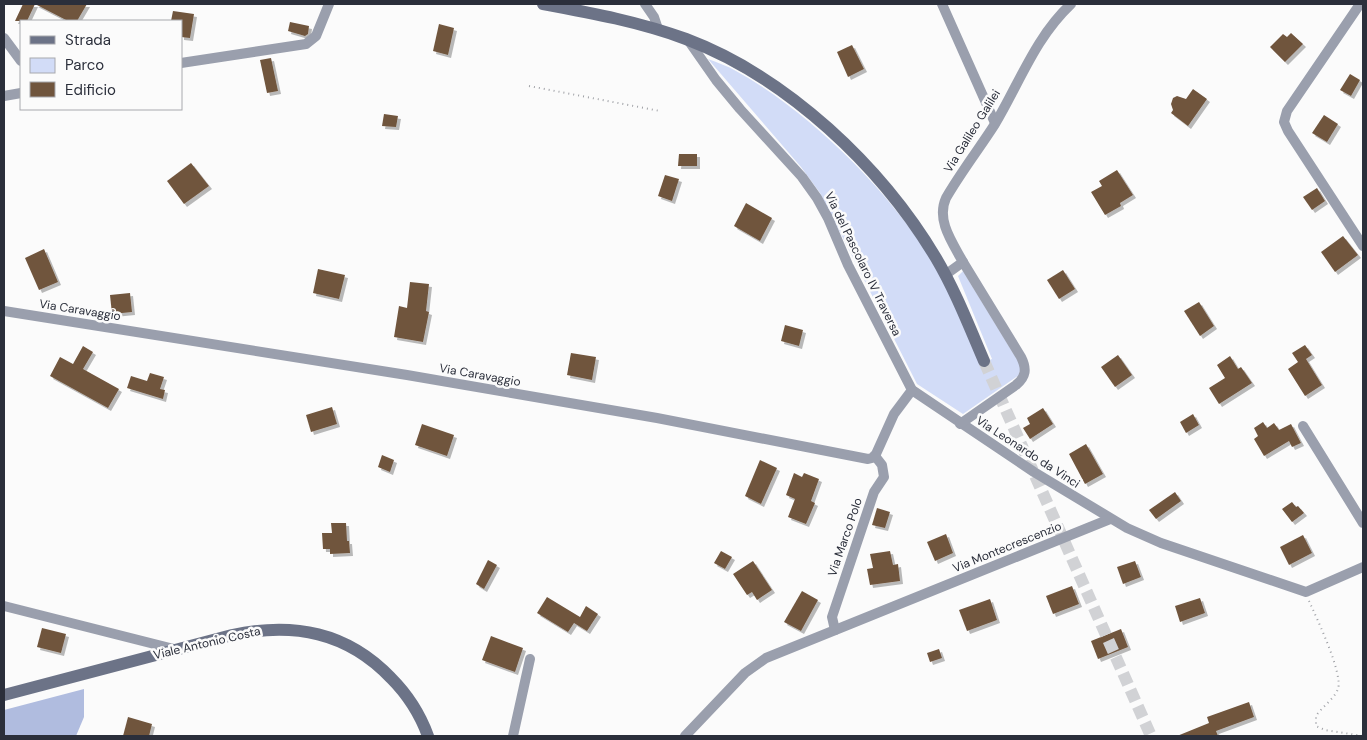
<svg xmlns="http://www.w3.org/2000/svg" width="1367" height="740" font-family="'DM Sans',sans-serif">
<defs>
<filter id="shadow"><feDropShadow dx="3" dy="3" stdDeviation="0" flood-color="#0004"/></filter>
</defs>
<rect width="100%" height="100%" fill="#fbfbfb"/>
<path fill="#d2dcf7" d="M708,59C718,63 728,66 736,71C812,113 895,196 938,271C954,300 966,334 980,364L992,359L958,276L963,271L1021,366L1019,375L963,414L917,384L820,193L801,167Z"/>
<path fill="#b0bcdf" d="M84,689V717L76,736H4V710Z"/>
<g fill="#70553d" filter="url(#shadow)">
<path d="M23,4H87L77,21H68L35,4L27,21H15Z"/>
<path d="M173,11L194,14L190,38L181,37V21H171Z"/>
<path d="M290,22L309,26L308,34L305,36L288,31Z"/>
<path d="M439,24L454,28L448,55L433,51Z"/>
<path d="M1291,33L1303,44L1285,62L1270,47L1283,34L1287,37Z"/>
<path d="M852,45L864,69L848,77L837,52Z"/>
<path d="M271,58L278,91L267,93L260,60Z"/>
<path d="M1350,74L1360,80L1351,96L1340,90Z"/>
<path d="M1193,89L1207,99L1188,126L1171,113L1173,110L1171,104L1173,98L1177,96L1186,99Z"/>
<path d="M384,114L398,116L396,127L382,126Z"/>
<path d="M1324,115L1338,124L1327,142L1312,133Z"/>
<path d="M679,154H697V166H678Z"/>
<path d="M191,163L209,186L184,204L167,181Z"/>
<path d="M1117,170L1133,195L1120,203L1121,206L1105,215L1091,192L1102,186L1099,181Z"/>
<path d="M665,175L679,179L672,201L658,196Z"/>
<path d="M1317,188L1325,201L1312,210L1303,197Z"/>
<path d="M746,203L772,218L760,241L734,226Z"/>
<path d="M1343,236L1358,255L1335,272L1321,252Z"/>
<path d="M44,249L58,282L39,290L25,258Z"/>
<path d="M318,269L345,275L339,299L313,293Z"/>
<path d="M1063,270L1075,289L1059,299L1047,280Z"/>
<path d="M410,282L429,284L426,311L429,312L423,342L394,337L399,306L407,308Z"/>
<path d="M130,293L132,312L112,314L110,295Z"/>
<path d="M1199,302L1214,326L1200,336L1184,311Z"/>
<path d="M785,325L803,330L799,346L781,341Z"/>
<path d="M1305,345L1312,355L1306,359L1322,385L1305,396L1288,369L1298,362L1292,353Z"/>
<path d="M83,346L93,352L83,369L119,389L108,408L50,376L60,357L73,364Z"/>
<path d="M571,353L596,357L592,380L567,375Z"/>
<path d="M1118,355L1132,375L1115,387L1101,367Z"/>
<path d="M1230,356L1238,369L1241,367L1252,383L1219,404L1209,388L1225,378L1217,365Z"/>
<path d="M150,373L164,377L160,389L165,390L163,399L127,388L131,376L147,381Z"/>
<path d="M332,407L337,424L311,432L306,415Z"/>
<path d="M1043,408L1053,424L1030,439L1023,428L1030,424L1027,418Z"/>
<path d="M1193,414L1199,425L1186,433L1180,422Z"/>
<path d="M1263,422L1267,428L1274,423L1279,430L1291,424L1301,443L1292,447L1289,441L1264,456L1254,439L1258,436L1254,428Z"/>
<path d="M422,424L454,435L447,456L415,445Z"/>
<path d="M1086,444L1103,474L1085,484L1069,454Z"/>
<path d="M382,455L394,460L390,472L378,467Z"/>
<path d="M760,460L777,468L761,504L745,496Z"/>
<path d="M794,473L802,477L804,473L819,479L811,501L815,503L806,524L788,517L795,499L786,495Z"/>
<path d="M1175,492L1181,501L1156,519L1149,510Z"/>
<path d="M1292,502L1296,507L1298,506L1304,513L1292,522L1282,509Z"/>
<path d="M877,508L890,512L885,528L872,525Z"/>
<path d="M331,523H346L347,541H349L350,553L330,554V549H323L322,533H332Z"/>
<path d="M946,534L953,553L935,561L927,542Z"/>
<path d="M1303,535L1312,553L1289,565L1280,547Z"/>
<path d="M721,551L732,557L725,569L714,563Z"/>
<path d="M890,551L893,565L898,564L900,581L870,585L867,569L873,568L870,554Z"/>
<path d="M488,560L497,565L484,589L476,584Z"/>
<path d="M753,561L772,590L757,600L752,592L747,595L733,574Z"/>
<path d="M1135,561L1141,577L1123,584L1117,567Z"/>
<path d="M1072,586L1079,604L1053,614L1046,596Z"/>
<path d="M802,591L818,600L801,631L784,622Z"/>
<path d="M547,597L580,617L586,606L598,614L587,631L574,623L568,632L537,613Z"/>
<path d="M1200,598L1205,613L1180,622L1175,606Z"/>
<path d="M990,599L997,620L967,631L959,610Z"/>
<path d="M42,628L66,634L61,653L37,647Z"/>
<path d="M1121,629L1128,647L1098,659L1091,641Z"/>
<path d="M491,636L523,648L515,672L482,660Z"/>
<path d="M939,649L942,658L930,662L927,653Z"/>
<path d="M1249,702L1254,717L1216,731L1218,736H1177L1209,723L1207,717Z"/>
<path d="M128,717L152,724L149,736H123Z"/>
</g>
<g fill="none" stroke-linecap="round" stroke-linejoin="round">
<path stroke="#d1d2d5" stroke-width="12" stroke-dasharray="12 6" stroke-linecap="butt" d="M984,361L1151,736"/>
<g stroke="#a0a2a7" stroke-width="2" stroke-dasharray="1 4" stroke-linecap="butt">
<path d="M529,86L660,111"/>
<path d="M1309,601C1317,619 1343,673 1338,689C1334,699 1322,707 1316,716V726L1325,730L1363,736"/>
</g>
<g stroke="#9a9fad" stroke-width="10">
<path d="M645,4L654,17L658,29"/>
<path d="M942,4L995,123"/>
<path d="M1360,4L1287,111L1284,122L1288,131L1363,246"/>
<path d="M4,38L21,61"/>
<path d="M688,40L716,80L740,109L802,177L817,198L828,218L848,265L912,390L1034,472L1127,528L1161,543L1306,592L1363,567"/>
<path d="M181,63L306,44L316,36L329,4"/>
<path d="M4,96L21,93"/>
<path d="M945,275L963,262C952,242 936,220 946,198C961,172 979,149 995,124C1020,82 1035,38 1071,4"/>
<path d="M4,311L407,375L657,418L868,459L872,458L876,454L894,414L912,390"/>
<path d="M960,424L1016,385C1026,377 1027,369 1021,357L963,262"/>
<path d="M1303,426L1363,523"/>
<path d="M4,606L174,649"/>
<path d="M835,630L832,617L874,492L884,477L882,465L875,456"/>
<path d="M513,736L530,659"/>
<path d="M685,736L745,673L766,658L1110,519"/>
</g>
<g stroke="#6c7387" stroke-width="12">
<path d="M543,4C592,13 640,22 686,39C787,77 881,166 936,258C955,290 969,326 984,361"/>
<path d="M4,695L232,635C294,622 347,632 391,678C408,695 420,714 428,736"/>
</g>
</g>
<g text-anchor="middle" stroke-width="5" stroke-linejoin="round" paint-order="stroke">
<g font-size="12" fill="#2b2f3b" stroke="#fbfbfb">
<text transform="translate(972 131) rotate(-58)" y="4">Via Galileo Galilei</text>
<text transform="translate(863 264) rotate(64)" y="4">Via del Pascolaro IV Traversa</text>
<text transform="translate(80 310) rotate(9)" y="4">Via Caravaggio</text>
<text transform="translate(480 375) rotate(10)" y="4">Via Caravaggio</text>
<text transform="translate(1028 452) rotate(33)" y="4">Via Leonardo da Vinci</text>
<text transform="translate(845 537) rotate(-71)" y="4">Via Marco Polo</text>
<text transform="translate(1007 547) rotate(-22)" y="4">Via Montecrescenzio</text>
<text transform="translate(207 643) rotate(-13)" y="4">Viale Antonio Costa</text>
</g>
</g>
<rect width="1367" height="740" fill="none" stroke="#2b2f3b" stroke-width="10"/>
<rect x="20" y="20" width="162" height="90" fill="#fbfbfb" stroke="#a8a9ae"/>
<rect x="30" y="36" width="25" height="8" fill="#6c7387" stroke="#a8a9ae"/>
<text x="65" y="45" font-size="15" fill="#2b2f3b">Strada</text>
<rect x="30" y="58" width="25" height="15" fill="#d2dcf7" stroke="#a8a9ae"/>
<text x="65" y="70" font-size="15" fill="#2b2f3b">Parco</text>
<rect x="30" y="82" width="25" height="15" fill="#70553d" stroke="#a8a9ae"/>
<text x="65" y="95" font-size="15" fill="#2b2f3b">Edificio</text>
</svg>
